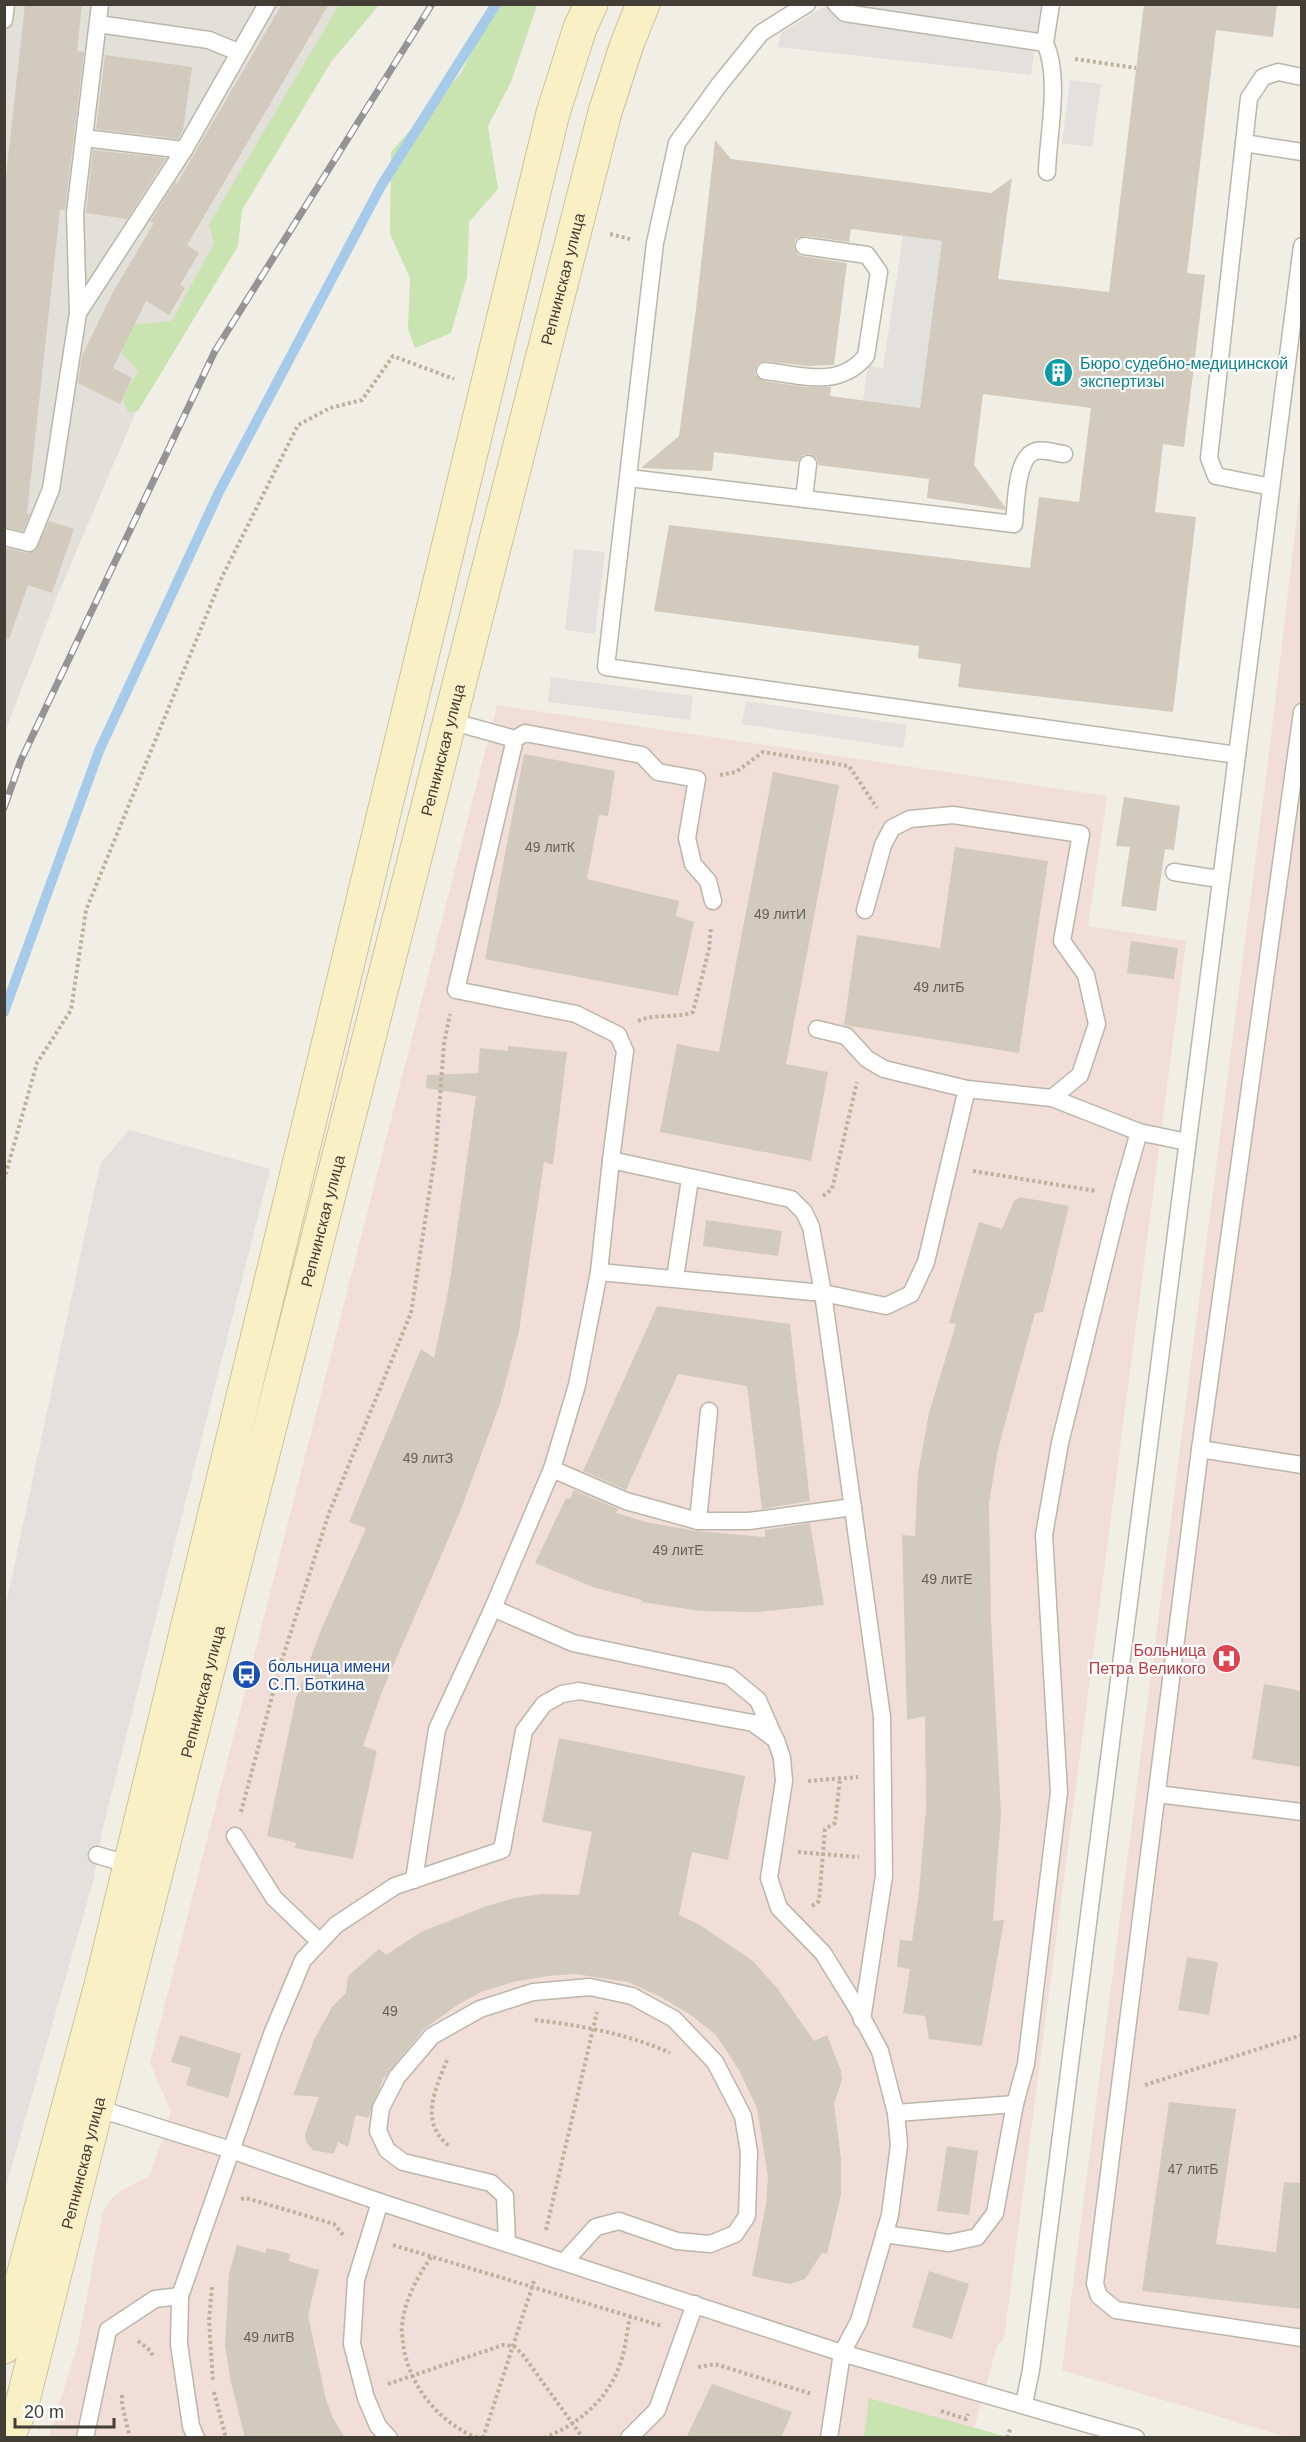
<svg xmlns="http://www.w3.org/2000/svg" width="1306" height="2442" font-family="Arial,sans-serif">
<rect width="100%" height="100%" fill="#f1eee5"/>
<path fill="#e3e0da" d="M5,5H363L176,318L58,594L5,732Z"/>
<g fill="#f1ded9">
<path d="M1301,482V2437H1287L1062,2370L1269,754Z"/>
<path d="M497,705L1107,796L1088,926L1186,941L1004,2339L997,2346L974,2428L870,2398L864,2437L48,2438L77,2348L103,2212L111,2199L122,2190L150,2176L171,2112L150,2063Z"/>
</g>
<g fill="#c9e3b1">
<path d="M339,5H379L331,62L242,210L238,246L138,411L128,412L122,399L138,371L120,351L133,325L172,321L214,243L209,224Z"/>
<path d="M495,5H537L511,82L488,126L498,189L469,222L467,277L451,333L415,348L408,329L410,278L390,234L391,152L461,73Z"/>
<path d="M869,2398L1007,2437H864Z"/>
</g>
<g fill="#e2e1dd">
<path d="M827,5H1041L1031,75L778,47L781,33Z"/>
<path d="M1070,80L1101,84L1092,147L1062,143Z"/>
<path d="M903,236L942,241L920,408L863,400L868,366L883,368Z"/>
<path d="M574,549L605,552L595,634L565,630Z"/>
<path d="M551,677L693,696L690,720L548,702Z"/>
<path d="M746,701L907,725L903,748L742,724Z"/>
<path d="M129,1130L270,1169L103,1827L93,1882L5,2190V1609L100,1164Z"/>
</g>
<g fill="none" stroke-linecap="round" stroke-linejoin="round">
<path stroke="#a6caea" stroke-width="10" d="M4,1012L99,751L219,492L381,186L496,4"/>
</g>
<g fill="#d2cabc" fill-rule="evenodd">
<path d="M25,4H82L77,51L84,52L65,210H60L27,513L30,514L23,531L4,527V193Z"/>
<path d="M282,4H329L187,245L199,253L180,285L185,288L169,315L146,301L113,368L132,378L120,404L78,383L82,356L113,292L154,223L150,222L176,181V185Z"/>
<path d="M1144,4H1277L1273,37L1216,30L1187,273L1205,275L1184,447L1163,444L1155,512L1196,517L1173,712L958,687L961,664L918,658L919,646L654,611L669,525L1030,568L1039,497L1079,502L1091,408L983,394L974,465L1005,507V510L927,498L929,479L818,465L817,459L810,454L803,455L798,462L714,452L712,471L641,468L679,436L696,309L715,140L731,159L991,193L1012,178L998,279L1109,292ZM851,229L942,241L920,408L830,396L831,387H805L764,381L755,374L757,364L766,361L807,366L834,365L847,263L802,256L797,254L794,245L796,239L805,236L849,242Z"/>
<path d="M105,55L192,67L183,130L178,139L96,129Z"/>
<path d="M93,150L166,158L127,219L86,213Z"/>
<path d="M49,521L74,529L52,593L28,585L9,639H4V548L27,553L35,551Z"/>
<path d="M524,754L615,771L608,816L599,815L587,879L679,901L676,916L694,922L678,996L485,959Z"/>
<path d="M773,772L839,785L786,1064L828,1072L811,1161L660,1132L677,1044L719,1052Z"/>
<path d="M1124,797L1180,806L1174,850L1165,849L1156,911L1121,906L1130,847L1116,846Z"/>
<path d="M955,847L1048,861L1019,1053L844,1025L857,935L940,948Z"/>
<path d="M1131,941L1178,948L1174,979L1127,973Z"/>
<path d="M508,1046L567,1052L553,1165L544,1162L519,1331L500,1404L460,1512L381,1694L363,1746L377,1751L353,1859L294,1848L297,1843L267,1836L296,1698L320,1632L366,1528L349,1522L421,1349L434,1358L449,1287L476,1096L426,1088L427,1075L478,1073L480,1048L508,1051Z"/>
<path d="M1020,1197L1069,1206L1043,1312L1035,1313L998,1449L989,1503L991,1622L1001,1814L993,1921L1004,1920L982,2046L929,2039L925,2016L903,2013L910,1969L897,1967L900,1940L912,1941L919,1892L926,1808L925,1716L907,1720L902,1535L915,1536L918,1473L929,1413L956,1324L949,1323L979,1222L1002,1229L1014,1201Z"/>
<path d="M706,1220L782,1231L778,1256L703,1246Z"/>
<path d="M657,1306L790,1324L810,1501L762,1509L747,1386L678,1374L626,1490L583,1471Z"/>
<path d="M574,1490L618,1509L616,1513L646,1522L696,1531L765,1537V1530L810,1523L824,1605L758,1612L700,1611L642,1602V1600L593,1587L535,1563L566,1498L570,1499Z"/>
<path d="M1264,1684L1302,1691V1767L1252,1759Z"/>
<path d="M559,1738L745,1776L728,1860L692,1852L679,1915L700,1925L753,1961L777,1988L814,2041L827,2035L841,2071L842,2080L834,2104L841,2158V2195L827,2254L822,2253L805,2279L790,2284L752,2276L766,2204L768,2177L757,2108L739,2070L716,2035L691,2015L659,1996L628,1982L575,1974L548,1976L513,1982L481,1992L456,2006L424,2029L383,2079L368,2118L356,2115L348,2147L338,2142L334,2154L313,2150L306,2142L305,2134L319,2097L293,2095L315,2038L332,2007L346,1993L348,1976L379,1949L386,1955L421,1932L484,1907L514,1898L542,1894L579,1895L592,1832L542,1822Z"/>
<path d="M1187,1957L1218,1962L1209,2015L1178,2010Z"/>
<path d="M180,2035L241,2054L228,2098L186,2085L191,2068L171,2062Z"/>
<path d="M1169,2102L1236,2109L1216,2244L1276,2252L1284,2182L1302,2183V2309L1142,2291Z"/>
<path d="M947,2146L978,2151L969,2215L937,2211Z"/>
<path d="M237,2245L265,2253L267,2248L290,2254L289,2261L319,2270L308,2315L326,2400L333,2418L345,2438H245L230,2378L225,2345L229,2274Z"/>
<path d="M929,2271L969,2284L952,2339L912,2327Z"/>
<path d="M712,2384L792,2412L781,2438H686Z"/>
</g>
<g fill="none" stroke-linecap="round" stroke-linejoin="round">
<defs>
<g id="lane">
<path d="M807,4L761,33L719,85L677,143L655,243L606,667L1237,755"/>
<path d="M836,4L845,13L1045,43C1061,78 1048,133 1047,172"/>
<path d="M4,20L6,4"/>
<path d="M98,24L209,40L238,52"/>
<path d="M1045,43L1051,4"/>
<path d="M84,138L184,150"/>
<path d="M1244,143L1302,152"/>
<path d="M78,313L75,213L100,4"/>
<path d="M765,371C802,375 839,389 866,356L879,272L867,255L804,246"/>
<path d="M629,478L1014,524C1016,507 1015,456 1036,451C1043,449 1056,453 1064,454"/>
<path d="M1271,487L1216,476L1209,458L1249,98L1263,77L1278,72L1302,77"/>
<path d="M804,499L808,464"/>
<path d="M4,537L29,543L51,489L78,313L184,150L267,4"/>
<path d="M1302,712L1200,1449L1095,2284L1099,2296L1116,2310L1302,2338"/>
<path d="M450,721L515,739"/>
<path d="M1174,872L1219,879"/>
<path d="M865,910L883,845L892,828L910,819L953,815L1081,834L1062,941L1086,975L1097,1024L1080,1075L1052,1098"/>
<path d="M817,1029L846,1036L867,1059L884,1069L967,1089L1052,1098L1139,1132L1187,1142"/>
<path d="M611,1160L625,1051L618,1035L576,1014L456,990L515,739L525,733L642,755L658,772L697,779L687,838L693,864L708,881L713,901"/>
<path d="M599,1272L823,1293L886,1306L911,1294L926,1262L967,1089"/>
<path d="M675,1278L690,1179"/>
<path d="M1200,1449L1302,1465"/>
<path d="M552,1469L626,1501L698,1521H749L853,1507"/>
<path d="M698,1521L709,1411"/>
<path d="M493,1608L573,1643L729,1676L758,1700L775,1739"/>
<path d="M1157,1794L1302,1812"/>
<path d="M235,1836L274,1898L320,1942"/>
<path d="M97,1855L134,1866"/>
<path d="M414,1880L437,1729L493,1608L552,1469L577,1385L599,1272L611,1160L791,1199L804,1212L811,1227L823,1293L882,1717L884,1876L862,2020"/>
<path d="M93,2107L231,2150L380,2202L842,2353L1136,2438"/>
<path d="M896,2113L1015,2104L1026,2064L1059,1792L1044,1535L1060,1443L1121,1195L1139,1132"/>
<path d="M380,2202L356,2280L352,2344L366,2398L378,2426L389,2438"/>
<path d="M884,2234L949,2243L977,2237L995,2213L1015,2104"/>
<path d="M507,2242L505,2196L491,2183L403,2162L387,2150L378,2131L381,2108L397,2077L432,2036L480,2009L533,1992L590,1987L632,1996L674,2019L715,2062L743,2116L749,2152L747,2216L735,2234L710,2244L677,2241L619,2221L596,2227L565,2261"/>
<path d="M180,2296L179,2344L191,2426L196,2438"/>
<path d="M1024,2404L1031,2370L1302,246"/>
<path d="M85,2438L108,2330L155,2299L180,2296L272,2034L303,1960L336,1925L395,1886L502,1850L524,1731L544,1704L562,1694L579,1691L753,1723L776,1740L782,1758L784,1781L769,1878L779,1908L823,1953L857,2008L880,2051L896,2113L899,2145L890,2215L859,2321L842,2353L829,2438"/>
<path d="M629,2438L657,2410L695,2304"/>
</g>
<g id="secondary">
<path d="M4,2347L101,1985L553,113L580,28L591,4"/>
<path id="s1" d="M7,2438L21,2408L126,1991L605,112L627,44L643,4"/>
</g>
</defs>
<use href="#lane" stroke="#bcb6a9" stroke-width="19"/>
<use href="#secondary" stroke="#cec298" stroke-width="35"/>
<g stroke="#bcb29b" stroke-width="4" stroke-dasharray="3 3" stroke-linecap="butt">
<path d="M1075,59L1136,68"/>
<path d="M610,234L630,239"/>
<path d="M720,775L736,772L763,752L849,766L877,808"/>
<path d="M638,1021C655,1013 675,1019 693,1012L709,949L711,926"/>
<path d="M973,1171L1096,1191"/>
<path d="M4,1180L37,1063L71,1010L86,910L222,577L298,425L330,408L362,400L393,356L454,379"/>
<path d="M823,1196L832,1189L857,1082"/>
<path d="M808,1781L858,1777"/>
<path d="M241,1812L281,1663L329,1513L411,1313L436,1149L444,1044L450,1014"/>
<path d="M798,1852L859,1857"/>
<path d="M812,1906L819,1901L825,1829L835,1823L840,1779"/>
<path d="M535,2020C579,2025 629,2034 670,2053"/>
<path d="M447,2060C435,2090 419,2122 449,2146"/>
<path d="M1145,2085L1302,2035"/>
<path d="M241,2199L246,2198L334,2224L344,2236"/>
<path d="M546,2230L597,2012"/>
<path d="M393,2245L662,2326"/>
<path d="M431,2257C417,2278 405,2299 402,2325C401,2331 403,2338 403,2344C409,2386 439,2423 478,2438"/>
<path d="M212,2287L209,2320L213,2382"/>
<path d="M138,2341L151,2351L153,2357"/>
<path d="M698,2367L715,2364L812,2394"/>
<path d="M388,2384L503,2345L514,2346L523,2355L583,2438"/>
<path d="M214,2392L226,2438"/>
<path d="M122,2395V2404L130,2438"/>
<path d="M941,2411L966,2419L968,2414"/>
<path d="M483,2438L535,2278"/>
<path d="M544,2438C581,2423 611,2397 622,2358C626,2345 627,2330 630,2317"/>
<path d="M1007,2438L1011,2427"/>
</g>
<use href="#lane" stroke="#fff" stroke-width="16"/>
<use href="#secondary" stroke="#faf0c6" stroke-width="33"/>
<defs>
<path id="rail" d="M4,808L21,760L215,351L432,4"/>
</defs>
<use href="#rail" stroke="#949494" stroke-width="7"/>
<use href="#rail" stroke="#fff" stroke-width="4.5" stroke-dasharray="14" stroke-linecap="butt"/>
</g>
<defs>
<symbol id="building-disc" viewBox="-11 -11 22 22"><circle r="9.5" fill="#0f9aa8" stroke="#fff"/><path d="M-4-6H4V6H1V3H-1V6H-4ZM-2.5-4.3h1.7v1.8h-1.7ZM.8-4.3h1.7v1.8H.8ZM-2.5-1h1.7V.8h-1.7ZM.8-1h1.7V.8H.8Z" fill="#fff"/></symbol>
<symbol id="hospital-disc" viewBox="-11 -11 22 22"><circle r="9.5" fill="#e0444e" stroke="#fff"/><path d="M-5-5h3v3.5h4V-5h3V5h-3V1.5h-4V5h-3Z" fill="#fff"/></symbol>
<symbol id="bus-disc" viewBox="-11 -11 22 22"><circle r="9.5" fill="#1a4fb4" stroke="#fff"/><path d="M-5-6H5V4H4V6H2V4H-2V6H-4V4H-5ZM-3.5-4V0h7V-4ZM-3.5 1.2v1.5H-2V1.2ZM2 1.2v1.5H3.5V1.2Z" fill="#fff"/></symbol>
</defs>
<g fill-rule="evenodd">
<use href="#building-disc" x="1042" y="356" width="33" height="33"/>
<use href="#hospital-disc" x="1210" y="1642" width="33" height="33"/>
<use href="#bus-disc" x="230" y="1658" width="33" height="33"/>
</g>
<g text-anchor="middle" stroke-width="4.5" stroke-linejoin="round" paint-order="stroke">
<g font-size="14" fill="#676157">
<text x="550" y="852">49 литК</text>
<text x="780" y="919">49 литИ</text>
<text x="939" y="992">49 литБ</text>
<text x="428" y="1463">49 литЗ</text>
<text x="678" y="1555">49 литЕ</text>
<text x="947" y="1584">49 литЕ</text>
<text x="390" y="2016">49</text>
<text x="1193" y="2174">47 литБ</text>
<text x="269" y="2342">49 литВ</text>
</g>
<g font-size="16" fill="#433e35" stroke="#fff">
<text dy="6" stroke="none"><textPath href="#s1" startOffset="2230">Репнинская улица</textPath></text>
<text dy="6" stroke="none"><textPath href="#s1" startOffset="1744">Репнинская улица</textPath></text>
<text dy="6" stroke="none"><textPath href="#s1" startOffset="1258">Репнинская улица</textPath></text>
<text dy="6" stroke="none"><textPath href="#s1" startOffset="772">Репнинская улица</textPath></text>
<text dy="6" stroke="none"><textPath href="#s1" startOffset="286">Репнинская улица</textPath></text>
</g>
<g font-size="16" fill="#0d838f" stroke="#fff" text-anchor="start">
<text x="1080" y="369">Бюро судебно-медицинской<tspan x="1080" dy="18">экспертизы</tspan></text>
</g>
<g font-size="16" fill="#be3a42" stroke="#fff" text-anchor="end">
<text x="1206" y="1656">Больница<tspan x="1206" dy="18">Петра Великого</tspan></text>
</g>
<g font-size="16" fill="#164399" stroke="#fff" text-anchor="start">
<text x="268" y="1672">больница имени<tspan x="268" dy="18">С.П. Боткина</tspan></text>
</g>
</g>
<rect width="1306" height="2442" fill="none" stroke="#433e35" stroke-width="12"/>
<path d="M15 2418v9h99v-9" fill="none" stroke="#433e35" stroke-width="3"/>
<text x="24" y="2418" font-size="18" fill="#433e35" stroke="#ffffff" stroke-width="4.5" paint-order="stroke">20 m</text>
</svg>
